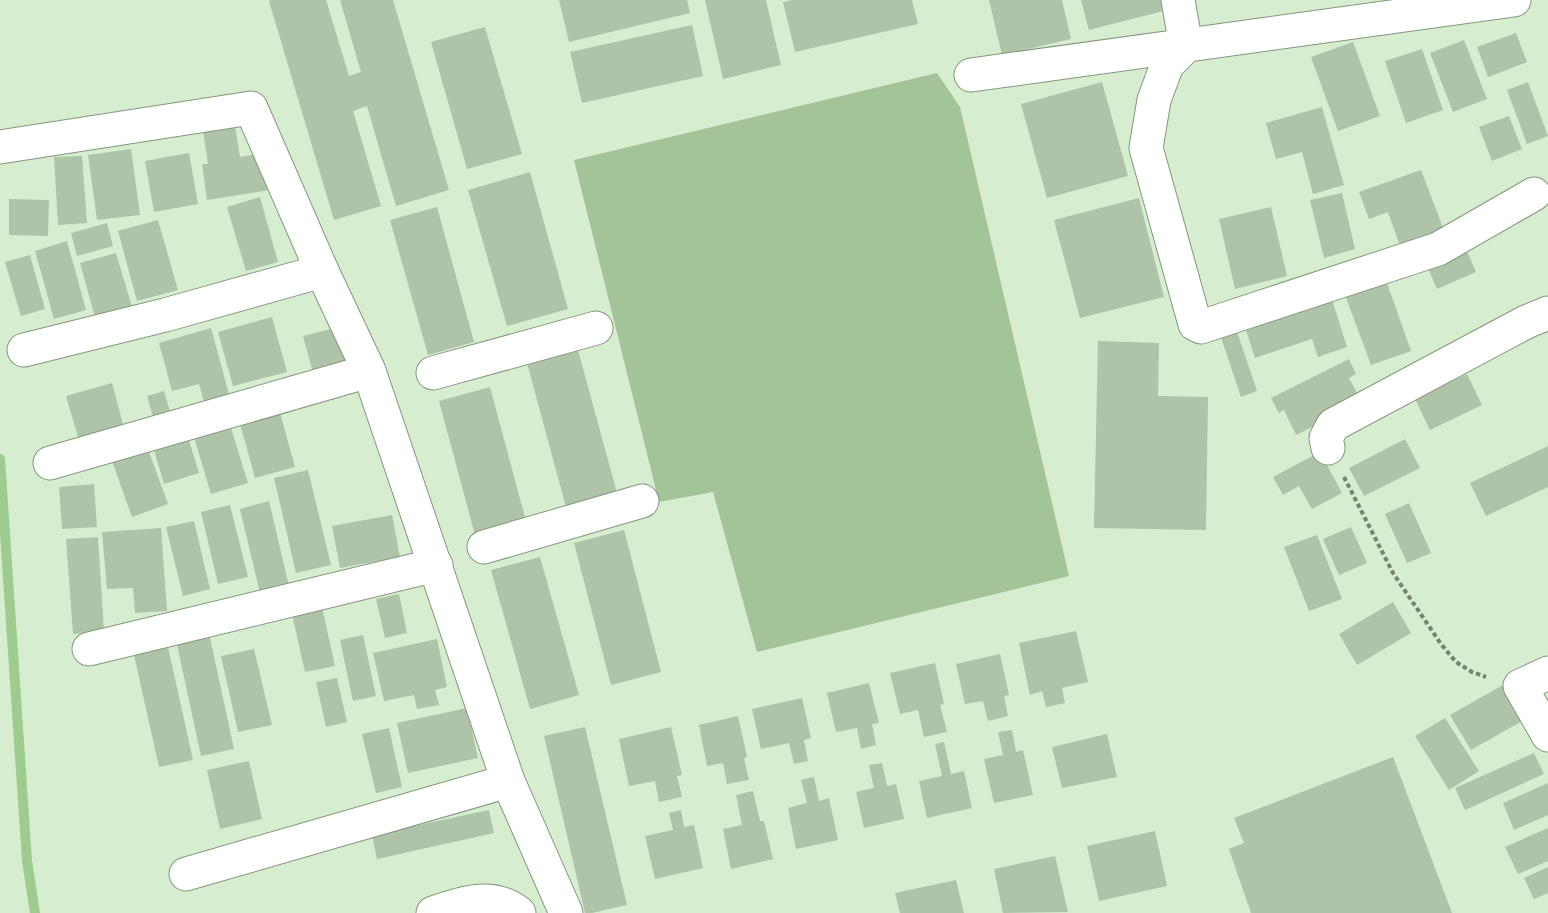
<svg xmlns="http://www.w3.org/2000/svg" width="1548" height="913" font-family="'Crimson Pro',serif">
<rect width="100%" height="100%" fill="#d7edd0"/>
<path fill="#a3c398" d="M937,73L960,107L1069,576L757,652L713,492L659,502L574,160Z"/>
<g fill="none" stroke-linecap="round" stroke-linejoin="round">
<path stroke="#9ecc8e" stroke-width="10" d="M0,459L27,861L35,913"/>
</g>
<g fill="#aec3a7">
<path d="M271,0H326L349,76L361,72L340,0H393L449,190L396,206L367,106L353,111L381,206L334,220L269,1Z"/>
<path d="M559,0H687L690,13L569,42Z"/>
<path d="M705,0H766L781,65L723,79Z"/>
<path d="M792,0H912L918,24L795,52L783,2Z"/>
<path d="M989,0H1062L1071,39L1002,55Z"/>
<path d="M1081,0H1164L1167,10L1089,30Z"/>
<path d="M692,25L703,76L582,103L570,52Z"/>
<path d="M485,27L522,154L467,169L431,42Z"/>
<path d="M1516,33L1527,62L1488,77L1477,47Z"/>
<path d="M1464,40L1487,99L1453,112L1430,53Z"/>
<path d="M1353,42L1380,116L1338,131L1311,57Z"/>
<path d="M1422,49L1443,110L1406,123L1385,61Z"/>
<path d="M1102,82L1128,176L1047,198L1021,104Z"/>
<path d="M1528,82L1548,136L1527,144L1507,90Z"/>
<path d="M1322,107L1344,185L1313,194L1302,152L1276,159L1266,123Z"/>
<path d="M1509,116L1522,149L1492,161L1479,127Z"/>
<path d="M235,126L240,157L270,152L276,189L207,200L202,164H208L203,131Z"/>
<path d="M131,149L140,215L97,220L88,155Z"/>
<path d="M189,153L198,204L154,212L145,161Z"/>
<path d="M82,156L87,223L58,225L54,157Z"/>
<path d="M1421,170L1445,233L1401,249L1388,212L1369,219L1359,192Z"/>
<path d="M530,172L568,309L507,326L468,190Z"/>
<path d="M1342,193L1355,249L1324,258L1310,200Z"/>
<path d="M260,197L278,262L246,271L227,207Z"/>
<path d="M1139,198L1164,297L1080,318L1054,220Z"/>
<path d="M9,199L49,200L48,236L9,235Z"/>
<path d="M437,207L474,342L428,355L390,220Z"/>
<path d="M1271,207L1287,276L1235,289L1219,219Z"/>
<path d="M158,220L178,290L137,301L118,231Z"/>
<path d="M107,223L113,246L77,256L71,233Z"/>
<path d="M67,241L86,310L54,319L35,251Z"/>
<path d="M1466,249L1476,272L1437,289L1427,266Z"/>
<path d="M116,253L132,307L95,317L80,263Z"/>
<path d="M30,255L45,309L21,316L5,262Z"/>
<path d="M1386,280L1411,351L1371,365L1345,295Z"/>
<path d="M1330,293L1347,347L1318,357L1312,339L1255,358L1243,321Z"/>
<path d="M272,317L287,372L233,386L218,332Z"/>
<path d="M347,325L358,364L314,376L303,336Z"/>
<path d="M1235,326L1257,391L1241,397L1219,331Z"/>
<path d="M211,328L230,398L205,405L199,384L172,391L159,343Z"/>
<path d="M1098,341L1159,343L1158,396L1208,397L1206,530L1094,528Z"/>
<path d="M578,350L617,493L566,507L527,363Z"/>
<path d="M1349,359L1356,374L1349,378L1362,402L1296,435L1284,410L1279,413L1271,398Z"/>
<path d="M1467,374L1482,405L1430,430L1415,399Z"/>
<path d="M112,383L124,428L79,440L66,396Z"/>
<path d="M490,387L527,525L476,539L439,401Z"/>
<path d="M164,391L172,419L155,424L147,396Z"/>
<path d="M279,409L295,467L255,478L239,420Z"/>
<path d="M230,425L248,483L211,494L194,437Z"/>
<path d="M188,437L199,473L164,484L153,447Z"/>
<path d="M1405,439L1420,468L1364,496L1349,468Z"/>
<path d="M1548,446V487L1486,516L1470,483Z"/>
<path d="M148,449L168,504L132,517L112,461Z"/>
<path d="M1320,452L1342,493L1312,509L1299,486L1283,495L1273,477Z"/>
<path d="M308,470L331,565L296,573L274,478Z"/>
<path d="M94,484L97,527L62,529L59,487Z"/>
<path d="M269,501L289,586L260,593L240,509Z"/>
<path d="M1409,503L1431,553L1407,563L1385,514Z"/>
<path d="M230,505L248,577L218,584L201,512Z"/>
<path d="M392,515L400,557L340,568L332,526Z"/>
<path d="M194,521L210,589L183,596L166,527Z"/>
<path d="M1351,527L1367,563L1339,575L1323,539Z"/>
<path d="M161,528L167,611L135,613L133,588L107,589L102,532Z"/>
<path d="M624,530L661,672L611,685L574,543Z"/>
<path d="M1317,535L1342,599L1309,611L1284,547Z"/>
<path d="M98,537L104,632L73,634L66,539Z"/>
<path d="M540,557L579,695L530,709L491,570Z"/>
<path d="M399,594L407,633L385,638L376,599Z"/>
<path d="M1393,602L1411,633L1357,665L1339,634Z"/>
<path d="M322,607L335,666L305,672L292,614Z"/>
<path d="M1076,631L1088,682L1062,688L1065,703L1046,707L1042,691L1030,695L1019,643Z"/>
<path d="M209,633L234,749L201,756L176,640Z"/>
<path d="M363,635L376,696L353,701L340,640Z"/>
<path d="M437,639L447,687L435,690L439,705L417,709L414,695L384,701L373,653Z"/>
<path d="M168,647L193,760L159,767L134,655Z"/>
<path d="M254,649L272,725L238,732L221,656Z"/>
<path d="M1000,654L1009,695L1004,696L1008,716L988,721L983,701L965,704L956,664Z"/>
<path d="M935,663L944,704L940,705L947,732L924,737L918,710L900,714L890,673Z"/>
<path d="M337,678L347,722L326,727L316,682Z"/>
<path d="M869,683L879,723L872,724L876,745L861,749L857,728L836,732L827,693Z"/>
<path d="M1503,685L1524,720L1471,750L1450,715Z"/>
<path d="M802,698L811,738L804,740L808,761L794,764L789,743L761,749L752,709Z"/>
<path d="M467,708L478,758L408,773L397,723Z"/>
<path d="M738,716L747,757L744,758L749,780L727,784L723,763L707,766L699,725Z"/>
<path d="M1445,718L1479,771L1449,790L1415,736Z"/>
<path d="M585,727L627,905L592,913H585L544,736Z"/>
<path d="M671,727L682,775L677,776L682,797L659,802L655,781L629,786L619,739Z"/>
<path d="M389,728L402,787L376,793L362,734Z"/>
<path d="M1012,730L1016,752L1023,750L1033,795L994,803L984,759L1003,755L998,732Z"/>
<path d="M1107,734L1117,777L1062,788L1052,747Z"/>
<path d="M944,742L951,774L964,771L972,808L927,818L919,781L942,776L935,744Z"/>
<path d="M1534,753L1544,774L1465,810L1455,788Z"/>
<path d="M1393,757L1452,913H1251L1229,849L1244,843L1234,818Z"/>
<path d="M249,761L262,819L220,829L207,770Z"/>
<path d="M882,763L887,786L896,784L904,819L864,828L856,792L874,788L869,765Z"/>
<path d="M814,777L819,801L829,798L838,840L796,849L788,808L807,803L801,780Z"/>
<path d="M1548,783V815L1514,830L1503,803Z"/>
<path d="M753,791L760,821H764L773,859L731,869L723,829L742,825L736,795Z"/>
<path d="M489,810L494,833L377,859L372,835Z"/>
<path d="M681,810L684,827L694,825L703,868L655,879L645,836L673,830L669,813Z"/>
<path d="M1548,828V861L1518,874L1505,847Z"/>
<path d="M1155,831L1167,886L1099,901L1087,846Z"/>
<path d="M1055,856L1068,912L1003,913L994,869Z"/>
<path d="M1548,867V893L1534,899L1524,878Z"/>
<path d="M956,880L964,913H900L895,893Z"/>
</g>
<g fill="none" stroke-linecap="round" stroke-linejoin="round">
<defs>
<g id="minor">
<path d="M1178,0L1186,46"/>
<path d="M1186,46L1167,65L1154,100L1146,148L1195,324L1201,327L1438,249L1534,194"/>
<path d="M971,75L1514,0"/>
<path d="M0,147L251,108L322,271L369,371L508,781L566,913"/>
<path d="M24,350L165,315L322,271"/>
<path d="M433,373L596,328"/>
<path d="M1328,448L1326,438L1333,425L1526,322L1548,313"/>
<path d="M50,463L369,371"/>
<path d="M484,547L642,501"/>
<path d="M89,649L436,565"/>
<path d="M1548,673L1520,686L1548,735"/>
<path d="M186,874L508,781"/>
<path d="M433,913C461,903 493,892 519,913"/>
</g>
</defs>
<use href="#minor" stroke="#83977c" stroke-width="35"/>
<path stroke="#758370" stroke-width="4" stroke-dasharray="4.5 3" stroke-linecap="butt" d="M1344,477L1393,573L1441,644L1456,662L1472,672L1486,677"/>
<use href="#minor" stroke="#fff" stroke-width="33"/>
</g>
</svg>
